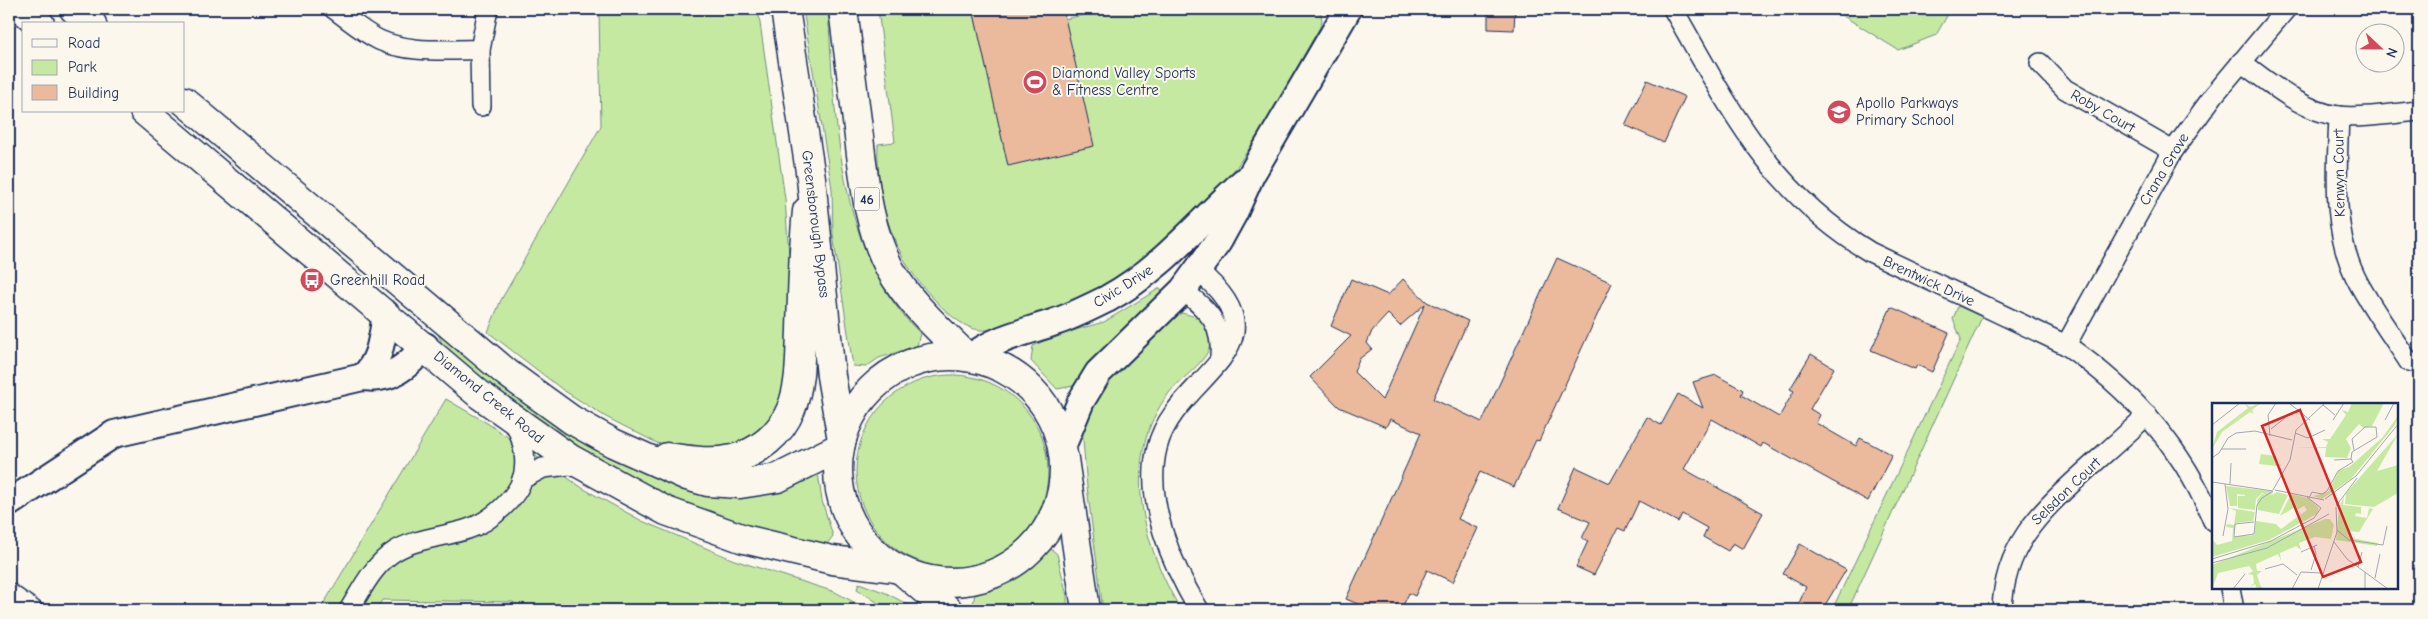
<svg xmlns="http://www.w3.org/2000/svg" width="2428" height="619" font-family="'Comic Neue',sans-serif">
<rect width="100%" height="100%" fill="#fbf7ec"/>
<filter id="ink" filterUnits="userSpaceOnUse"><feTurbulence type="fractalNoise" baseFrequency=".02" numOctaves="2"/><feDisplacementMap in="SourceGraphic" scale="10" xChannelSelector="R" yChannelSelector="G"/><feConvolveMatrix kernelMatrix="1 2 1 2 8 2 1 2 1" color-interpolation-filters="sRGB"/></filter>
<g filter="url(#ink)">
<g fill="#c6e9a2" stroke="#708c80">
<path d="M599,9H758L785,199L794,328L779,413L740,448L673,449L657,443L606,417L563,390L488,332L501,300L601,126Z"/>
<path d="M803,9H828C835,116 837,255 920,333L917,346L879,358L866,367L853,366L833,234L832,189Z"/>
<path d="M878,9H973L1008,165L1093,146L1065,19L1110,9H1320L1322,20L1320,27C1289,80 1261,137 1223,185C1188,229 1127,278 1076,301C1065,306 1052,310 1040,314C987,333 976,343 934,299C893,258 876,201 878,144L895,142Z"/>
<path d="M1832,9H1951L1936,35L1898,50Z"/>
<path d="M1160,288L1164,293L1096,355L1073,386L1057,389L1031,361L1033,346L1057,335L1104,322Z"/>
<path d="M1958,306L1982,317L1848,610H1832L1961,339L1953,319Z"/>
<path d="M1181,313C1198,316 1214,325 1210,345C1208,361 1180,379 1169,393C1119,458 1142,545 1181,610H1103L1087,487L1082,428L1101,386L1172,316Z"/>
<path d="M436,329L634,464L818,473L822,501L833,536L826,545L783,538L676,501L545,429L444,348Z"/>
<circle cx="952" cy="471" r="96"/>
<path d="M446,399L487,423L584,489L642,521L734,560L835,592L869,610H509L514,602L382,600L376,610H320Z"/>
<path d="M1051,549L1057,554L1067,596V610H972L975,593L990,590L1021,574Z"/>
<path d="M859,583L886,593L918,610H889L857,589Z"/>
</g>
<g fill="#ebba9c" stroke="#1b2f5e" fill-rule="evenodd">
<path d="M973,9H1063L1094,146L1008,166Z"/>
<path d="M1488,9H1515L1514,30L1488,29Z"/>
<path d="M1647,80L1685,97L1664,143L1625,125Z"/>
<path d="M1557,258L1612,283L1539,441L1536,440L1514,487L1480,472L1458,519L1478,528L1453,582L1427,570L1415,596L1409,593L1401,610H1372L1346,599L1421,433L1390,419L1386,427L1339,407L1310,377L1351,336L1331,326L1351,279L1388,295L1403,279L1427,302L1468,321L1433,399L1482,422ZM1425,304L1382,400L1354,372L1359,359L1372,349L1367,343L1372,331L1388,314L1400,326Z"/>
<path d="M1891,307L1949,333L1932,372L1917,365L1915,369L1871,350Z"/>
<path d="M1811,354L1834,368L1810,409L1820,415L1816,423L1856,446L1860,438L1892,455L1868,501L1763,443L1761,447L1712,419L1684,469L1763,513L1743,549L1733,543L1728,551L1703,537L1707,528L1682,514L1678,522L1639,501L1625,531L1618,528L1594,575L1576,567L1588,541L1582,538L1590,522L1558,508L1576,467L1610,483L1647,417L1661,425L1678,394L1703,408L1693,382L1716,375L1743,390L1741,395L1779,417L1794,391L1790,389Z"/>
<path d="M1800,544L1846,570L1822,610H1796L1806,587L1783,574Z"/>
</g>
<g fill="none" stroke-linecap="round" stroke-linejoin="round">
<defs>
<g id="street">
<path d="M334,9C348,19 363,32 379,40C410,54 447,49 480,50"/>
<path d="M1673,9C1730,108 1768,190 1870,252L2066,345C2131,390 2183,448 2213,521"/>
<path d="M2241,62C2270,83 2302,111 2338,116C2361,119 2396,113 2419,111"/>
<path d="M2040,63L2065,89L2173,151"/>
<path d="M481,106L480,50L488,9"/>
<path d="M2339,116C2337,172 2331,233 2359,284C2374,311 2392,336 2409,362"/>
<path d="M1198,271C1293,348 1174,375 1157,448C1144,501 1172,565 1199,610"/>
<path d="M1183,290C1209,312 1223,323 1220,360"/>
<path d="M2066,345L2173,151L2214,95L2286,9"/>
<path d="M522,479L543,468L578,464"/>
<path d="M2230,588L2234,610"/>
<path d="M9,593L33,610"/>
<path d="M349,610C362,589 373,565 395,551C417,538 444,537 468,529C490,522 521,496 524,472C527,453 521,437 514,420"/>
<path d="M2002,610C2004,547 2038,514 2082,474C2104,454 2126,435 2147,415"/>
</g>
<g id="secondary">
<path d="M971,357C998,337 1023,333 1055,322C1073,316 1090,307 1107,299C1162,269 1198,223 1243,182"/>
<path d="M363,377C381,361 382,337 386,314"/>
<path d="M1062,447L1081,401L1098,373L1183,290L1218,242L1234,213L1251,175L1348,9"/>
<path d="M9,503L114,434L363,377C391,381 408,366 425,346"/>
</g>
<g id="primary">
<path d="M22,9L40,24"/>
<path d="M74,9L92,24"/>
<path d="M184,101L507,373L572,420L613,443L687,476L708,482L740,484L778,478L840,447"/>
<path d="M144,111L480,395L569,458L666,511L744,539L832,560L895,568"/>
<path d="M667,457C689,460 711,464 732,459C758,453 781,434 791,409C801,385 800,355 801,330C802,290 803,250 807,211"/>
<path d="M1064,459L1086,610"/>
<path d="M906,574L948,610"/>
</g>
<g id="highway">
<path d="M785,9L811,178L831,376L842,440"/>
<path d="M843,9C848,49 853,89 858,129C864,177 867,226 890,269C909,303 940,330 967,357"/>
<circle cx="951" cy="469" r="113"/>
</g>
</defs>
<use href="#street" stroke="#1b2f5e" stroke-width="22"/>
<use href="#secondary" stroke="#1b2f5e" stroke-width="30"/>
<use href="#primary" stroke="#1b2f5e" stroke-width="31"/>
<use href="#highway" stroke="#1b2f5e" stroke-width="31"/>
<use href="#street" stroke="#fbf7ec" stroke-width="19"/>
<use href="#secondary" stroke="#fbf7ec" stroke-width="26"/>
<use href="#primary" stroke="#fbf7ec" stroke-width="28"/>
<use href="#highway" stroke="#fbf7ec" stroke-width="28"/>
</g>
</g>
<defs>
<symbol id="stadium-disc" viewBox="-11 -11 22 22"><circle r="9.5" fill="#d1495b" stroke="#fbf7ec"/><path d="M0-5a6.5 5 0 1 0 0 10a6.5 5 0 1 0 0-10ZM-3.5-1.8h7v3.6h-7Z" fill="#fff"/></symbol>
<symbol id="school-disc" viewBox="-11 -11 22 22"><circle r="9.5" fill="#d1495b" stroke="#fbf7ec"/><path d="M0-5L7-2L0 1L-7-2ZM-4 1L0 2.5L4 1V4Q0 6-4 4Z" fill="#fff"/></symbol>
<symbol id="bus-disc" viewBox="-11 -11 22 22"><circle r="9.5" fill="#d1495b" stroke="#fbf7ec"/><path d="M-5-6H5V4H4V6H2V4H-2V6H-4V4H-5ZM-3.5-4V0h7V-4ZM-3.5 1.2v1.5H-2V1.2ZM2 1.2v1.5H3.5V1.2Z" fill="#fff"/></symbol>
</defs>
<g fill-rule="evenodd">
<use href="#stadium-disc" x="1021" y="68" width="28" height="28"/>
<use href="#school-disc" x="1825" y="98" width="28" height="28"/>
<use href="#bus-disc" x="298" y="266" width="28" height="28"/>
</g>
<g text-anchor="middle" stroke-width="4" stroke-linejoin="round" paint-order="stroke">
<rect fill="#fbf7ec" stroke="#5e6b89" stroke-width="1" x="854.5" y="187.5" width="25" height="23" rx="4"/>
<g font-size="14" font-weight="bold" fill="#1b2f5e">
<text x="867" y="204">46</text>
</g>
<g font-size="15" fill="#1b2f5e" stroke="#fbf7ec" text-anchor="start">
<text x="1052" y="78">Diamond Valley Sports<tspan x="1052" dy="17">&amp; Fitness Centre</tspan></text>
<text x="1856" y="108">Apollo Parkways<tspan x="1856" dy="17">Primary School</tspan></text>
<text x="330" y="285">Greenhill Road</text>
</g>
<g font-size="15" fill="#1b2f5e" stroke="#fbf7ec">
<text transform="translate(2103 111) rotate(30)" y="5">Roby Court</text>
<text transform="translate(2164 169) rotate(-59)" y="5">Crana Grove</text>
<text transform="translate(2339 173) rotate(-91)" y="5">Kenwyn Court</text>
<text transform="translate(816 224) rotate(83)" y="5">Greensborough Bypass</text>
<text transform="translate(1929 281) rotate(25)" y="5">Brentwick Drive</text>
<text transform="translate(1123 286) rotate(-32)" y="5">Civic Drive</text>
<text transform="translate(489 397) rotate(39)" y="5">Diamond Creek Road</text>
<text transform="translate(2066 491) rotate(-44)" y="5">Selsdon Court</text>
</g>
</g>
<g transform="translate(2212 403)">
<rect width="186" height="186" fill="#fbf7ec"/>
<path d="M32,0L38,4L49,0L40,7L42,11L38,9L10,29L0,46L5,29L36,5ZM140,0H172L160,23L151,25L147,21L134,36L139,45L135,55L113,54L114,45H81L114,44L116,39L110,36H118L134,12L130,7L136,9ZM186,13L183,22L139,76L110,96L101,93L116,89L127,67L137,64L170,35ZM186,31L165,68L186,62V90L162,104L133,101L134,90ZM49,51L64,53L65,63L47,61ZM14,83L59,88L61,90L58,93L65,89L76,92L67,111L46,107L45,97L50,91L54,92L50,90L44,96L43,107L26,105V93H33V92L25,91V103H18ZM79,91L96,95L107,105L105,111L57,137L0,154V136L5,142L20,138L21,125L14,124L15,121L22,122L24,108L17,105L43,109L41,118L24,120L21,134L42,132L44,118L64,121L69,126L95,107L92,103L85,107L83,104L68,113ZM132,93L131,102L149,104V111L144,110L143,113L155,115L157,105L161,106L147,129L136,128L139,135L166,140L165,143L124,137L127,105ZM113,116H118L122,122L119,136L103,134L87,140L89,147L84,143L68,150L69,158L66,151L44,161L45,168H50L45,172L49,184L53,186H45L43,181L38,184L42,180L41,172L36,171L41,168L37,163L6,170L0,186V162Z" fill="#c6e9a2"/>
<path fill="none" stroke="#a1a7b3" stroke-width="1" d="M77,0L98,17M111,2L123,12M121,17L132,0M173,17L182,0M0,22L28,0M59,26L73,15M83,30L96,35L113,27M58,33L56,12L64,0M9,46H34M0,55L7,50L16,35L24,30L43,28L80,37M139,56L140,49L165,34L164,24H153L140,36L142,47M0,79L61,88M18,81L19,60M61,87L78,57L84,27L113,0M63,87L112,97M95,94L109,105M97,95L100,89L110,91L115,88L126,68L141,59L139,56L122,57M113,96L144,73L187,20M124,103L145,75M42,119L23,121L22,134L42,131L45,102L50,95L61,88M125,127L137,137L171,142L175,123M11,133L16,106L13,81M122,139L135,156L176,186M89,149L105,142M0,156L59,138L102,115L109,105M0,160L55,145L117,111M146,164L150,149M53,166L71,161L85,172M99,167L104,151L102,143M163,175L168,151M21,186L33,171M80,186L89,169L109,170M106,186L125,129L124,104M153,186V169"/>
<path fill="#d62828" fill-opacity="0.15" stroke="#d62828" stroke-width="2.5" d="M88,7L149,159L111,174L50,23Z"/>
<rect width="186" height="186" fill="none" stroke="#1b2f5e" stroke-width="2.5"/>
</g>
<rect width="2428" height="619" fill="none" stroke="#fbf7ec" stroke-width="30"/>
<rect x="15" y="15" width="2398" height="589" fill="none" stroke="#1b2f5e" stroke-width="2" filter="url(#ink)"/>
<rect x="22" y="22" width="162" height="90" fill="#fbf7ec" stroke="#a1a7b3"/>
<rect x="32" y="39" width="25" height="8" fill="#fbf7ec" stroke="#a1a7b3"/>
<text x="68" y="48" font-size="15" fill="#1b2f5e">Road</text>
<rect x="32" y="60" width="25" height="15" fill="#c6e9a2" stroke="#a1a7b3"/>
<text x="68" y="72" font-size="15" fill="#1b2f5e">Park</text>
<rect x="32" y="85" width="25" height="15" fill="#ebba9c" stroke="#a1a7b3"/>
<text x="68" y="98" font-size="15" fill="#1b2f5e">Building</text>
<g transform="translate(2380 48) rotate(112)"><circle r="24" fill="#fbf7ec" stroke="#a1a7b3"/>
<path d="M0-4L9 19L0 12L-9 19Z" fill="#d1495b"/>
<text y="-8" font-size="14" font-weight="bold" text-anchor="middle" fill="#1b2f5e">N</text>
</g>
</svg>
